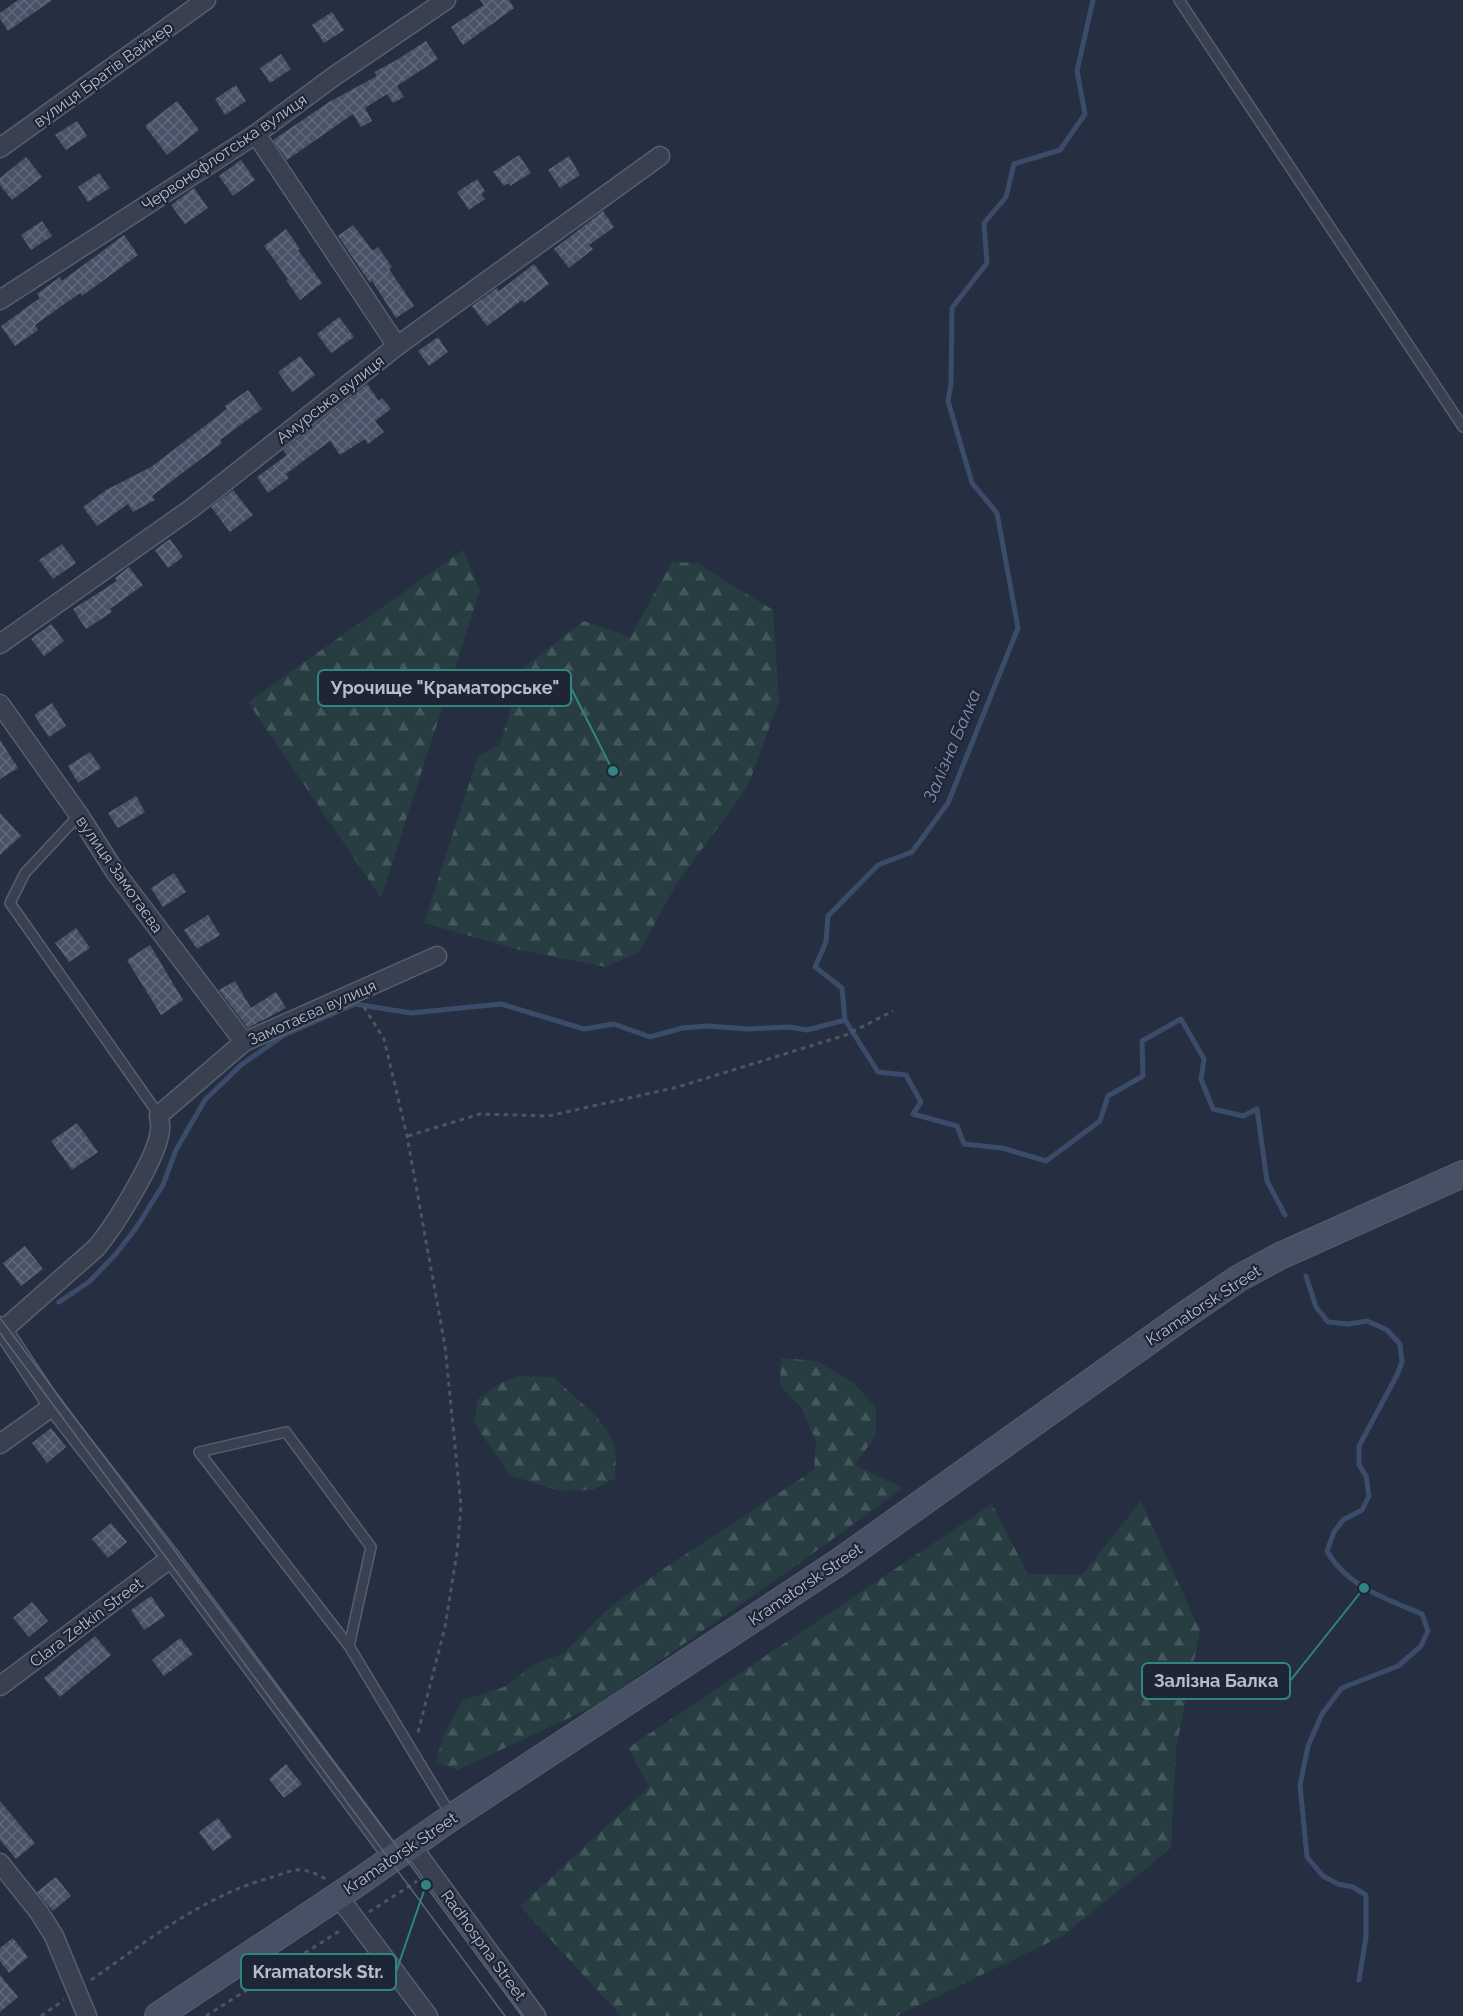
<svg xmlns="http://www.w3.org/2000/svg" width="1463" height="2016" font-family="Raleway,sans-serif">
<defs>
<pattern id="forest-firs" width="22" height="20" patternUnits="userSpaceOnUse" patternTransform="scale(1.5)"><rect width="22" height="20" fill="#273d42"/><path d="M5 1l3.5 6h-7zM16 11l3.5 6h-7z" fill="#44575c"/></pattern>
<pattern id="building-cross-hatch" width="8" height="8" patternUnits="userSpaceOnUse" patternTransform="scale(1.5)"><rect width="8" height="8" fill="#495368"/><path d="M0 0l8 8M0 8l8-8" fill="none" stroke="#616a7c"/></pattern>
</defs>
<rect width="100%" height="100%" fill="#252f41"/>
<g fill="url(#forest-firs)">
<path d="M463,550L480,590L381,898L248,702Z"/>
<path d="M672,562L697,563L773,610L779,701L748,786L676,885L639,952L606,967L520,950L424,923L478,756L500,744L524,667L584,621L630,637Z"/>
<path d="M781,1358L817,1361L855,1384L876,1408V1435L855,1465L903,1488L794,1567L595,1706L457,1770L436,1762L443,1736L463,1700L504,1687L537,1663L563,1654L608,1609L660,1571L814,1470L816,1441L802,1409L780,1385Z"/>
<path d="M520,1376L554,1377C574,1399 604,1416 614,1445C617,1454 615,1468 615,1478L593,1490L559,1491L510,1475L474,1423L478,1399L502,1382Z"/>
<path d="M1141,1501L1200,1631L1176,1748L1171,1848L1064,1935L897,2016H621L520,1906L649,1787L628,1748L992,1504L1028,1574L1082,1575Z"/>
</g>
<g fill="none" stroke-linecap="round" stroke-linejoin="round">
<g stroke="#3b4b6a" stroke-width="5">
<path d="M1093,0L1077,71L1085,114L1060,150L1014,164L1006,197L984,223L987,263L952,308L951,384L948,401L972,483L997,513L1018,628L948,803L912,852L878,865L828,916L826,942L815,967L842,988L845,1020L878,1072L906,1075L921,1102L913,1114L957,1126L964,1144L1002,1148L1046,1161L1100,1121L1108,1096L1143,1076L1142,1041L1181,1019L1204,1059L1201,1079L1213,1109L1243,1116L1257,1109L1267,1181L1285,1215"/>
<path d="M1306,1276L1316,1307L1328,1322L1348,1324L1367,1321L1387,1330L1400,1344L1402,1362L1397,1375L1359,1446V1465L1366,1476L1369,1496L1362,1510L1343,1520L1334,1532L1327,1551C1346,1586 1387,1599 1422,1614L1428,1631L1421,1646L1398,1666L1342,1688L1322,1714L1308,1746L1300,1785L1307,1857L1323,1876L1338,1884L1353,1887L1366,1895V1937L1359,1980"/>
<path d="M59,1302L89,1282L116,1254L136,1228L163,1185L176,1150L205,1100L241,1065L284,1035L355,1004L411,1013L501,1004L584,1029L614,1024L650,1037L682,1028L707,1026L749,1029L789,1027L807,1030L845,1020"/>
</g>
</g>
<g fill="url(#building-cross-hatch)">
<path d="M18,0H52L8,31L0,19V13Z"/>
<path d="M480,0H509L514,8L463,45L451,27L484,5Z"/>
<path d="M332,12L344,30L324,43L312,25Z"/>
<path d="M426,41L438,59L397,86L404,97L393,103L387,94L365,108L372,121L361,127L353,114L287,160L273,140L329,102L377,76L374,72L395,61Z"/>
<path d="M281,54L291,69L270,83L260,68Z"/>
<path d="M236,85L246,101L225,115L215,99Z"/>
<path d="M177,101L199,130L167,155L145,126Z"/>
<path d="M77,121L87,136L66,150L55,135Z"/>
<path d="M519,155L531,173L510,186L509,183L504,186L493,172Z"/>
<path d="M569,156L580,175L560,188L548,170Z"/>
<path d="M26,157L42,177L12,200L0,185V178Z"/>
<path d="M241,160L255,180L233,196L219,176Z"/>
<path d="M99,173L110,188L88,202L78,187Z"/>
<path d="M477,179L485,191L481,194L485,199L469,210L457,192Z"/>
<path d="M194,188L208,208L185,224L171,205Z"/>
<path d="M603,211L614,227L589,245L593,249L569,268L554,249Z"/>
<path d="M42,221L52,236L31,250L21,235Z"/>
<path d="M353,225L373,251L378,247L392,267L389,269L414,306L396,318L372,281L370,283L338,236Z"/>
<path d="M286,229L300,249L298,250L322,283L300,300L286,280L288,279L264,246Z"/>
<path d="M124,235L138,255L82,296L80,293L35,325L38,330L15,346L1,326L40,298L37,294L60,277L62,281Z"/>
<path d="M534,264L549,284L524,303L522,300L487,326L472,306L497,288L499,291Z"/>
<path d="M339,317L354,337L331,353L317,334Z"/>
<path d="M438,337L448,352L429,366L418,351Z"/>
<path d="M300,356L315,375L292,392L278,372Z"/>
<path d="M367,384L379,401L382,398L391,409L375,421L384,432L368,444L365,439L340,455L330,441L286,474L289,478L268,493L257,477L287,455L283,450Z"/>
<path d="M248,390L262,409L220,440L222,443L152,496L155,500L133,512L128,504L97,526L83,507L106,490L151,467L227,409L225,406Z"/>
<path d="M233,490L253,515L230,532L211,507Z"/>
<path d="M170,539L183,557L168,568L155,550Z"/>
<path d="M62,544L76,563L53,579L39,560Z"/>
<path d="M129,567L143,585L110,609L112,612L86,629L73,609L117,581L115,578Z"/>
<path d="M51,624L64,641L44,656L31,639Z"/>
<path d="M52,703L66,726L49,737L34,715Z"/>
<path d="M0,740L18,768L0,779Z"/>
<path d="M90,752L101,768L78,783L68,766Z"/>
<path d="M136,796L145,812L118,828L108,813Z"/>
<path d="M0,813L21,836L0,855Z"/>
<path d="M174,873L186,892L163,907L151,888Z"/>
<path d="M208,915L220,935L197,949L184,930Z"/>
<path d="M76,928L90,948L69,962L55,943Z"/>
<path d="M150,945L183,1000L161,1015L127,960Z"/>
<path d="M235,981L251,1008L276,992L286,1008L248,1028L219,990Z"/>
<path d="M77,1123L98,1152L72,1170L51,1141Z"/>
<path d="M25,1246L43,1269L21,1286L3,1263Z"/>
<path d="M51,1428L66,1447L47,1463L32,1443Z"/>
<path d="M111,1523L127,1542L108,1558L92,1539Z"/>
<path d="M151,1596L165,1616L144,1630L131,1610Z"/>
<path d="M32,1602L48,1621L29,1637L13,1618Z"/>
<path d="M95,1636L111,1655L60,1697L44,1678Z"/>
<path d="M180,1638L193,1654L164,1676L152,1660Z"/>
<path d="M286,1764L302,1784L284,1798L269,1779Z"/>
<path d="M0,1801L35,1843L16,1859L0,1840Z"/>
<path d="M218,1818L232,1837L213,1851L199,1832Z"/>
<path d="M56,1877L71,1896L53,1911L37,1892Z"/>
<path d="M13,1938L28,1957L9,1973L0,1961V1948Z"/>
<path d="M0,1975L18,1997L0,2012Z"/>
</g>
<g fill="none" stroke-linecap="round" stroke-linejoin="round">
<defs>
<g id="lane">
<path d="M1179,0L1463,427"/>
<path d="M79,815L25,873L10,903L159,1115"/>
<path d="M349,1646L371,1547L286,1432L199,1452L349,1646L451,1815"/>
</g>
<g id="street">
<path d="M256,134L397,346"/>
<path d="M0,148L206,0"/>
<path d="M0,300L256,134L333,77L446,0"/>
<path d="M0,644L192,508L397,346L660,156"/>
<path d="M0,704L79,815L116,873L244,1042"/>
<path d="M0,1326L53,1406L171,1558L393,1857"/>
<path d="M3,1330L96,1248C114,1227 159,1155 160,1129C161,1125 159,1119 159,1115L244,1042L437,956"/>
<path d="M0,1444L53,1406"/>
<path d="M0,1686L171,1558"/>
<path d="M411,1845L536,2016"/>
<path d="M0,1863L39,1912L54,1936L87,2016"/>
<path d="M338,1896L428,2016"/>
</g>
<path id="secondary" d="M158,2016L350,1888L452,1817L839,1562L1185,1315L1239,1278L1280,1256L1463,1174"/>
</defs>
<use href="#lane" stroke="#575f6e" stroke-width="12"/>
<use href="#street" stroke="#575f6e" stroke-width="21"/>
<use href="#secondary" stroke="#575f6e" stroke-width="28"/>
<g stroke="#455a5f" stroke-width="3" stroke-dasharray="4.5 4.5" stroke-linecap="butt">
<path d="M364,1007L384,1039L407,1136L445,1346L461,1506L457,1552L445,1627L417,1736"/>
<path d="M408,1136L480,1114L548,1116L678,1087L846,1035L893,1011"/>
<path d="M369,1912L417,1881"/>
<path d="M91,1980C147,1941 202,1897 269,1878C278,1876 287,1871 296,1870C307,1869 317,1874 326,1879"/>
<path d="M41,2016L64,2000"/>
<path d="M206,2016L341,1930"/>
</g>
<use href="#lane" stroke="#394151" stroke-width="9"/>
<use href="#street" stroke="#394151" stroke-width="18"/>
<use href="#secondary" stroke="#475064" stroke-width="26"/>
<g stroke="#5b6578" stroke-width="1.5">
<path d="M0,1318L401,1852L522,2016"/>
<path d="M0,1333L505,2016"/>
</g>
</g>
<g text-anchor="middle" stroke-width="4.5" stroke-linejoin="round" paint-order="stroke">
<g font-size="16" fill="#b6bdcb" stroke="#1e2636">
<text transform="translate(103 74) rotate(-36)" y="6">вулиця Братів Вайнер</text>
<text transform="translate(224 152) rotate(-34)" y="6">Червонофлотська вулиця</text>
<text transform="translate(330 399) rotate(-38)" y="6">Амурська вулиця</text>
<text transform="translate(120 874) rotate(55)" y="6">вулиця Замотаєва</text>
<text transform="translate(312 1012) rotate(-24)" y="6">Замотаєва вулиця</text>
<text transform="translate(1203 1305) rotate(-33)" y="6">Kramatorsk Street</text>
<text transform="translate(805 1584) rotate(-34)" y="6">Kramatorsk Street</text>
<text transform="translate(86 1622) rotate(-37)" y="6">Clara Zetkin Street</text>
<text transform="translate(400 1853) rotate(-34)" y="6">Kramatorsk Street</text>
<text transform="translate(484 1945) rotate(54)" y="6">Radhospna Street</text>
</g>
<g font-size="18" font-style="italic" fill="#7d90b2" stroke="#1e2636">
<text transform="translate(952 746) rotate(-67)" y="6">Залізна Балка</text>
</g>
</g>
<path fill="none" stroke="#308481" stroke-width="2" d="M613 771L571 688M1364 1588L1290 1681M426 1885L396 1972"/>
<g fill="#308481" stroke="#1e2636" stroke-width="2">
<circle cx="613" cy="771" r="6"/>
<circle cx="1364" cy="1588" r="6"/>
<circle cx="426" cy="1885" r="6"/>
</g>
<g fill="#1e2636" stroke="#308481" stroke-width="2">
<rect x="318" y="670" width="253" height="36" rx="6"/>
<rect x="1142" y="1663" width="148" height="36" rx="6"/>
<rect x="241" y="1954" width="155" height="36" rx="6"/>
</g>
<g font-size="18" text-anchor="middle" font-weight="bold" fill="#b6bdcb">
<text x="445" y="694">Урочище "Краматорське"</text>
<text x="1216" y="1687">Залізна Балка</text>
<text x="318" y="1978">Kramatorsk Str.</text>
</g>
</svg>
